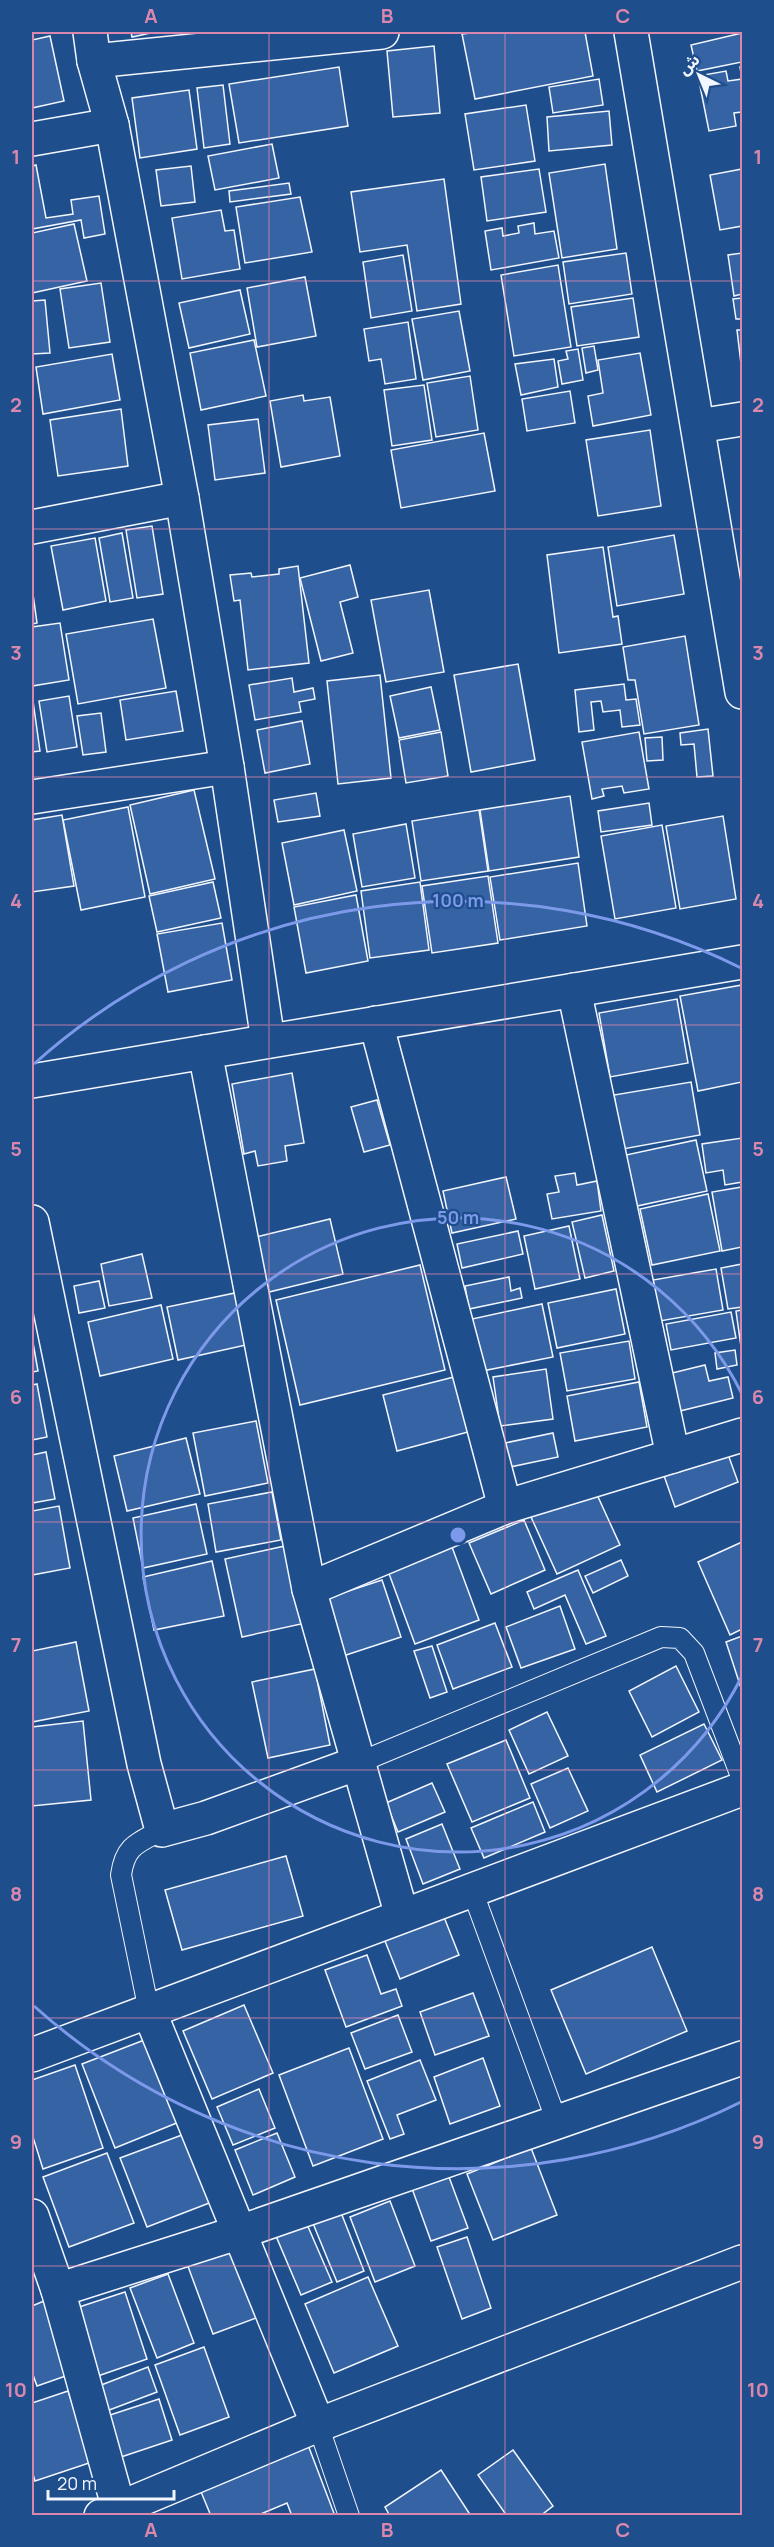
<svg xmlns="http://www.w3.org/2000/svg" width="774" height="2547" font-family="Manrope,'Noto Sans Arabic',sans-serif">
<rect width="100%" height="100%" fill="#1f4e8c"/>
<g fill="#3563a3" stroke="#f2f6ff" stroke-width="1.5">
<path d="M131,32H151V33L132,37Z"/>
<path d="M478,32H585L593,76L475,99L462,34Z"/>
<path d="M742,33V62L697,71L691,45Z"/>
<path d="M50,36L64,101L32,108V40Z"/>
<path d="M434,46L440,113L393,117L387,51Z"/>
<path d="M339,67L348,126L239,143L229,84Z"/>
<path d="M740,67H742V112L734,113L736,126L709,131L698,76L726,71L728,81L742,79Z"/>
<path d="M599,79L603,105L553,113L549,87Z"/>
<path d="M223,85L230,144L204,148L197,88Z"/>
<path d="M189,90L197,149L140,158L132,98Z"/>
<path d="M526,105L535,161L474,170L465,114Z"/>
<path d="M609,111L612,145L549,151L547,117Z"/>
<path d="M272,144L279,178L215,190L208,156Z"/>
<path d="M605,164L617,249L562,258L549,173Z"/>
<path d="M36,165L46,218L73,214L71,200L99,196L105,234L84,238L81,220L32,229V166Z"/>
<path d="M191,166L195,202L161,206L156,170Z"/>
<path d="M539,169L546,212L487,221L481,177Z"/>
<path d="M742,169V226L720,230L710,175Z"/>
<path d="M444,179L461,304L417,311L407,245L360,252L351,192Z"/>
<path d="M289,183L291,194L230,202L229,191Z"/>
<path d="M300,197L312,252L245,263L236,207Z"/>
<path d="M221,210L225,231L234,230L240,269L182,279L172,218Z"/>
<path d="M534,223L535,234L554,231L559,258L491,270L485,231L502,228L503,236L519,233L518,226Z"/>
<path d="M74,224L87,281L32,293V233Z"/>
<path d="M626,253L632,294L569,304L563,262Z"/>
<path d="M742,253V294L734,296L728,255Z"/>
<path d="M403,255L412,311L371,318L363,262Z"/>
<path d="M558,265L571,347L514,356L501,275Z"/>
<path d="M305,277L316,336L257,347L247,288Z"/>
<path d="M101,283L110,342L69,348L60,289Z"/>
<path d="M240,290L250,334L189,348L179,303Z"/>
<path d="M633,298L639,337L577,346L571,307Z"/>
<path d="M742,298V319H736L733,299Z"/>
<path d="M45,300L50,353L32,354V301Z"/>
<path d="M459,311L470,371L423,380L412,319Z"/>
<path d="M408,322L416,379L385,384L381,359L369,361L364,329Z"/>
<path d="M737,330H742V364H741Z"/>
<path d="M254,340L266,396L201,410L190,353Z"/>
<path d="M594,346L598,370L586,373L582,348Z"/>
<path d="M578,349L583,380L562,384L558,361L568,359L566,351Z"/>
<path d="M640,353L651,415L593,426L588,396L603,393L598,360Z"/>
<path d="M112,354L120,400L43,414L36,367Z"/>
<path d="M554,359L558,387L521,395L515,364Z"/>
<path d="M470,376L478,430L436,437L427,383Z"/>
<path d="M424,385L432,440L392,446L384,390Z"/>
<path d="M570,391L575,423L527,431L522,399Z"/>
<path d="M303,395L304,401L330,397L340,456L281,467L270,401Z"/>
<path d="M121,409L128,466L58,476L50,420Z"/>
<path d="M258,419L265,473L215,480L208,425Z"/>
<path d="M650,430L661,506L598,516L586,440Z"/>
<path d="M484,433L495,491L401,508L391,450Z"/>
<path d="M152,526L163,594L137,598L126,530Z"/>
<path d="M122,533L133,598L110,602L99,538Z"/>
<path d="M674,535L684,594L617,606L608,547Z"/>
<path d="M95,538L106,601L63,610L51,546Z"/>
<path d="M603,547L613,617L618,616L622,644L559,653L547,555Z"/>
<path d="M350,565L358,597L340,602L353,653L321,661L300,578Z"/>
<path d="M298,566L309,663L248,670L240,600L234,601L230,575L251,573L252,577L279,574V569Z"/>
<path d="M32,587L37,623L32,624Z"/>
<path d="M429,590L444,672L386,682L371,600Z"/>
<path d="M153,619L166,688L78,704L66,634Z"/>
<path d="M60,623L69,680L32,686V627Z"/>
<path d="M685,636L699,725L644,734L635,680H628L623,647Z"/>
<path d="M518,664L535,760L471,772L454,675Z"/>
<path d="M380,675L391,778L338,784L327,681Z"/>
<path d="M292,678L294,692L313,688L315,699L299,702L301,712L255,720L249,685Z"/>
<path d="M624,684L626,700L636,699L640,725L622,727L620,710L603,712L601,701L591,702L594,730L579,732L575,690Z"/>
<path d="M431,687L440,730L399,738L390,696Z"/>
<path d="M176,691L183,731L126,740L120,700Z"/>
<path d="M69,696L77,747L47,752L39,701Z"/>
<path d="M33,701L40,751L32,752V702Z"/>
<path d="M101,713L106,752L83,755L77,716Z"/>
<path d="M302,721L310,764L265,773L257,730Z"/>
<path d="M708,729L713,776L697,777L694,744L681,745L680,733Z"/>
<path d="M441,732L448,776L406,783L399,740Z"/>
<path d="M639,732L649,789L624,793L622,786L602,789L604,796L592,799L582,742Z"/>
<path d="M662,737L663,760L647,761L645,738Z"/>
<path d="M194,790L215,879L150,894L130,805Z"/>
<path d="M316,793L320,816L278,822L274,800Z"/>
<path d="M570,796L579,857L489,871L480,810Z"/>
<path d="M649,803L652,825L601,832L598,811Z"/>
<path d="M128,807L145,897L81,910L63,820Z"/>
<path d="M479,810L488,871L421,881L412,821Z"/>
<path d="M62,815L74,886L32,892V820Z"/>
<path d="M723,816L736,899L680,909L666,826Z"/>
<path d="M406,824L415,878L362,887L353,834Z"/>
<path d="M662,825L676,908L615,919L601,836Z"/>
<path d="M344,830L357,891L294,905L282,843Z"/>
<path d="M578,863L587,926L500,940L490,877Z"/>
<path d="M488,876L498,943L432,953L422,886Z"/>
<path d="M213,882L221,918L157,932L149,896Z"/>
<path d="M420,882L429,950L370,958L361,891Z"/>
<path d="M356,895L368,961L306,973L294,907Z"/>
<path d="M222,923L232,980L168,992L157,934Z"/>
<path d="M742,985V1082L698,1091L680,996Z"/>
<path d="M677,999L688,1063L610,1077L599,1013Z"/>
<path d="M292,1073L304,1143L285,1146L287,1161L258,1166L255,1151L244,1154L232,1084Z"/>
<path d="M691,1082L700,1135L623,1149L614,1095Z"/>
<path d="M377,1100L390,1145L364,1152L351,1107Z"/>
<path d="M742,1138V1182L725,1185L723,1170L706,1173L702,1144Z"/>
<path d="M696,1140L707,1191L637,1206L626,1155Z"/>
<path d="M575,1173L577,1185L597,1181L601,1211L552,1219L547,1194L559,1192L555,1176Z"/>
<path d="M506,1177L516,1219L452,1233L443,1191Z"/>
<path d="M742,1187V1247L722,1251L712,1192Z"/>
<path d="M708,1194L720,1251L652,1265L640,1209Z"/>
<path d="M602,1215L614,1271L585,1278L572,1222Z"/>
<path d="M330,1219L343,1274L269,1292L256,1237Z"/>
<path d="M569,1226L580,1279L535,1289L524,1236Z"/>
<path d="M518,1231L523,1254L462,1268L457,1244Z"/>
<path d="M142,1254L152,1298L109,1306L101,1264Z"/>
<path d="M742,1264V1307L728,1309L721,1268Z"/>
<path d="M420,1265L445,1370L300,1405L276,1300Z"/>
<path d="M716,1269L723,1310L660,1321L653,1280Z"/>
<path d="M509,1277L511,1291L520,1288L522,1298L469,1309L465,1286Z"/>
<path d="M99,1281L105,1308L79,1313L74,1286Z"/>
<path d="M616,1289L625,1334L557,1348L548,1303Z"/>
<path d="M235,1293L246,1345L178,1360L167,1307Z"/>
<path d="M542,1304L553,1357L482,1371L472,1319Z"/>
<path d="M161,1305L173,1359L100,1376L88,1322Z"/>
<path d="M742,1310V1354L736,1311Z"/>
<path d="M731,1312L736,1338L671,1350L666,1324Z"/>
<path d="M32,1337L38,1371L32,1372Z"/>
<path d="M629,1341L635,1379L567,1391L560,1353Z"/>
<path d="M735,1350L737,1365L717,1369L715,1353Z"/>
<path d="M705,1365L709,1381L728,1377L733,1398L676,1412L668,1374Z"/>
<path d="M546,1369L553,1419L500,1426L493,1377Z"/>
<path d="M454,1377L468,1432L397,1451L383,1395Z"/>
<path d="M639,1382L647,1427L575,1441L567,1396Z"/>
<path d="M37,1384L47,1437L32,1440V1385Z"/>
<path d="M256,1421L268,1483L205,1496L193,1433Z"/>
<path d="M553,1433L558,1457L510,1467L505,1443Z"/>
<path d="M186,1438L200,1494L127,1511L114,1456Z"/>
<path d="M725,1446L738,1482L675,1507L662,1470Z"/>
<path d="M46,1452L55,1499L32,1503V1455Z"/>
<path d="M594,1488L620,1545L557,1574L531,1517Z"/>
<path d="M272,1492L281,1540L216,1552L208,1504Z"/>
<path d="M196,1504L207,1554L143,1568L133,1518Z"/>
<path d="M59,1506L70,1568L32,1575V1511Z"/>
<path d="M524,1520L545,1570L491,1594L469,1543Z"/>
<path d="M742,1542V1629L730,1635L698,1562Z"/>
<path d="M285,1546L301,1624L242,1637L225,1559Z"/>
<path d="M452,1547L479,1620L415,1644L388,1571Z"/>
<path d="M621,1560L628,1576L593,1593L585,1576Z"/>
<path d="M212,1561L224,1616L154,1630L143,1577Z"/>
<path d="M578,1570L606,1636L586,1644L565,1595L534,1609L527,1592Z"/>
<path d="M382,1580L401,1637L343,1656L324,1599Z"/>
<path d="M560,1606L575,1649L521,1668L506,1627Z"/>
<path d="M495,1623L512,1667L453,1689L437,1645Z"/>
<path d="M742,1636V1691L726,1642Z"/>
<path d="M76,1642L89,1711L32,1722V1651Z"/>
<path d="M432,1646L447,1692L430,1698L414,1651Z"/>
<path d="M676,1666L699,1712L652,1737L629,1691Z"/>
<path d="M315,1669L330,1745L268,1758L252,1682Z"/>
<path d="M547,1712L568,1756L529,1774L509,1730Z"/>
<path d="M83,1721L91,1800L32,1806V1727Z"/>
<path d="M704,1724L722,1760L657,1792L640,1755Z"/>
<path d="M506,1740L530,1798L472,1822L447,1764Z"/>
<path d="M568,1768L588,1811L550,1828L531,1784Z"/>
<path d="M432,1783L445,1812L398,1832L386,1803Z"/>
<path d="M533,1802L545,1832L484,1858L471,1828Z"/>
<path d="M442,1824L460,1869L423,1884L406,1839Z"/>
<path d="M286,1856L303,1916L182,1950L165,1890Z"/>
<path d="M442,1912L459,1955L400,1979L383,1936Z"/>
<path d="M652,1947L687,2031L586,2074L551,1990Z"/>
<path d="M367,1955L381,1994L396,1989L402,2006L346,2027L325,1970Z"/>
<path d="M473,1993L489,2036L435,2055L420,2012Z"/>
<path d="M244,2005L273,2073L212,2099L183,2031Z"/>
<path d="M398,2015L412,2052L365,2069L351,2033Z"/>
<path d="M152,2037L184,2120L115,2148L82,2064Z"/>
<path d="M349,2048L383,2139L313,2166L279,2075Z"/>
<path d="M483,2058L500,2106L450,2124L434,2077Z"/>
<path d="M420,2060L436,2100L397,2115L404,2134L390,2139L367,2081Z"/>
<path d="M75,2065L103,2148L43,2169L32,2134V2080Z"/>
<path d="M259,2089L275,2128L233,2145L217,2107Z"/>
<path d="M190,2132L217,2200L147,2227L120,2158Z"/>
<path d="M277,2133L295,2177L253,2195L235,2150Z"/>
<path d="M531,2148L557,2215L493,2240L467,2174Z"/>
<path d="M107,2153L134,2223L69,2247L43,2177Z"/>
<path d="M446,2169L468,2228L431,2241L410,2183Z"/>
<path d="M390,2201L415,2266L375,2282L350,2217Z"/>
<path d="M340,2210L364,2271L337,2282L312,2221Z"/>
<path d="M306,2222L332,2282L301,2295L276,2236Z"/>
<path d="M467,2237L491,2308L462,2319L437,2247Z"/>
<path d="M237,2242L264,2315L213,2334L186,2261Z"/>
<path d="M168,2274L194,2343L157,2358L130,2288Z"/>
<path d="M368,2277L398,2346L334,2373L305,2304Z"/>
<path d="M125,2292L147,2359L95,2377L73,2309Z"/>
<path d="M51,2298L77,2372L37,2386L32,2372V2306Z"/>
<path d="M204,2347L229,2417L180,2435L155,2365Z"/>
<path d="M148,2367L157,2392L104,2412L96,2387Z"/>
<path d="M68,2391L92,2462L35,2481L32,2471V2403Z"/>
<path d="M159,2399L172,2440L121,2457L107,2416Z"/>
<path d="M308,2445L335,2516H292L287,2503L256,2516H211L199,2487Z"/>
<path d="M513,2450L553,2506L540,2516H507L478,2475Z"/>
<path d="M441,2470L471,2516H390L385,2507Z"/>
</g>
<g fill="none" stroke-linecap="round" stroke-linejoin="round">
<defs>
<g id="lane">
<path d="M358,1763L661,1637L680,1638L694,1653L742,1779"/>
<path d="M472,1890L557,2122"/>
<path d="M149,2011L121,1875C125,1846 137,1843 162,1830"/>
<path d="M318,2425L349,2516"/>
</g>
<g id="street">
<path d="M90,32L94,61L112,125L182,498L227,767L268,1041"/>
<path d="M631,32L742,692"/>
<path d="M94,61L382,32"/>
<path d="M32,139L112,125"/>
<path d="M698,426L742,419"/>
<path d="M32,527L182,498"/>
<path d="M32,797L227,767"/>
<path d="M574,990L673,1456"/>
<path d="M376,1023L505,1507"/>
<path d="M205,1052L309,1589L402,1916"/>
<path d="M32,1081L742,962"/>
<path d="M32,1222L144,1764L162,1830L206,1818L358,1763"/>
<path d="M309,1589L505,1507L742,1435"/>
<path d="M149,2011L318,2425"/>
<path d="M32,2055L742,1789"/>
<path d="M32,2216L58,2290L119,2509"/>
<path d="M58,2290L240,2232L742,2058"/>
<path d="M101,2516L318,2425L742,2262"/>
</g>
</defs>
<use href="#lane" stroke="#f2f6ff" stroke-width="22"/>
<use href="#street" stroke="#f2f6ff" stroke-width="36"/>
<use href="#lane" stroke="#1f4e8c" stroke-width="20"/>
<use href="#street" stroke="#1f4e8c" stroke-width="33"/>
</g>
<path fill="none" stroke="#da87ad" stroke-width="1.5" stroke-opacity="0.55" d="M269,32V2516M505,32V2516M32,281H742M32,529H742M32,777H742M32,1025H742M32,1274H742M32,1522H742M32,1770H742M32,2018H742M32,2266H742"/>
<g fill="none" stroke="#7d9aea" stroke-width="3">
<path d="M742 1676A317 317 0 1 1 742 1394"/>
<path d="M741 2102A634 634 0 0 1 34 2006M34 1064A634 634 0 0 1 741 968"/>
</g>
<circle cx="458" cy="1535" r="9" fill="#7d9aea" stroke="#1f4e8c" stroke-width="3"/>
<g font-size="18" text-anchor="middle" font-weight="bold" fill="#7d9aea" stroke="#1f4e8c" stroke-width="4.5" stroke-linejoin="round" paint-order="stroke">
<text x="458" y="907">100 m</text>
<text x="458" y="1224">50 m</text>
</g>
<rect width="774" height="2547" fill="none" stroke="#1f4e8c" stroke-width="66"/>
<g transform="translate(699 75) rotate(317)" stroke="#1f4e8c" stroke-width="4.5" paint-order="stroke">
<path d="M0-4.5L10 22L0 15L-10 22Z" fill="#f2f6ff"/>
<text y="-9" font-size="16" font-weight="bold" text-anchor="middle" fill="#f2f6ff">ش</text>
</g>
<path d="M48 2490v9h126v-9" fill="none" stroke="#f2f6ff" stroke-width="3"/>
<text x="57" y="2490" font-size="18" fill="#f2f6ff" stroke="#1f4e8c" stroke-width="4.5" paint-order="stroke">20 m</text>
<rect x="33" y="33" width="708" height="2481" fill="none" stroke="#da87ad" stroke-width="2"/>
<g font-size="20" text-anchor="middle" font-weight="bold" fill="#da87ad">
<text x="151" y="23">A</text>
<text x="387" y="23">B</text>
<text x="623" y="23">C</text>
<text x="16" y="164">1</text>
<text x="758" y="164">1</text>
<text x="16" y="412">2</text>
<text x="758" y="412">2</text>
<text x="16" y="660">3</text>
<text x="758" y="660">3</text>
<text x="16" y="908">4</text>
<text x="758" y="908">4</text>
<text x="16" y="1156">5</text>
<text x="758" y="1156">5</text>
<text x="16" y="1404">6</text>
<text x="758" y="1404">6</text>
<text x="16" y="1652">7</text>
<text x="758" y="1652">7</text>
<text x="16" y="1901">8</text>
<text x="758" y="1901">8</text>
<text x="16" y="2149">9</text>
<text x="758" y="2149">9</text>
<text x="16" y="2397">10</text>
<text x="758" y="2397">10</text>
<text x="151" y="2537">A</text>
<text x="387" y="2537">B</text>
<text x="623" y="2537">C</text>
</g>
</svg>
